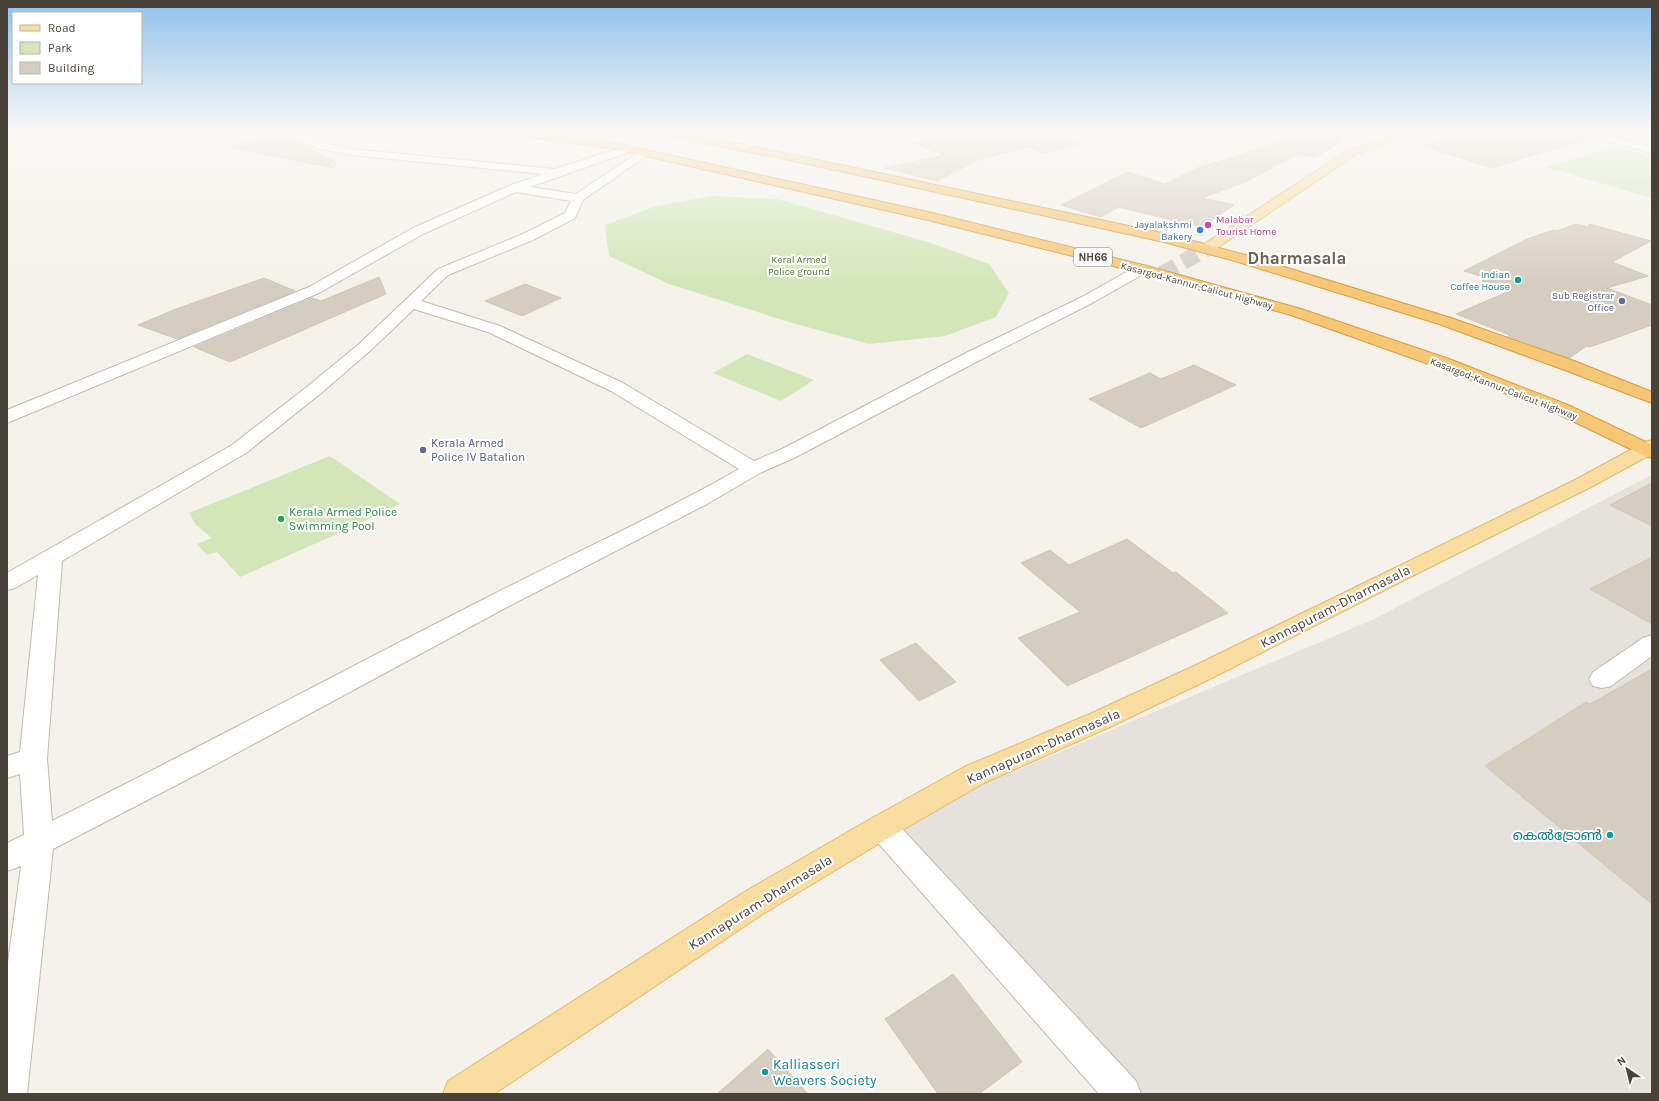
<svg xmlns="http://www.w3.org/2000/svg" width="1659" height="1101" font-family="Karla,'Noto Sans Malayalam',sans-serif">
<rect width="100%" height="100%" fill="#f5f2eb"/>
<path fill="#e5e1dc" d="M1652,475V1094H1123L882,827L1370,621Z"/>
<g fill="#d2e6b7">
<path d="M1616,147L1652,157V198L1545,167Z"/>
<path d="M712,196L777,199L928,242L989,264L1009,293L996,317L945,336L869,344L789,322L669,284L609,256L605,225L656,206Z"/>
<path d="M747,354L814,380L781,401L713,373Z"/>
<path d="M330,456L400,504L348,529L240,577L217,552L207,555L197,544L212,538L196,525L189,513Z"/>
</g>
<g fill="#d6cdc1" stroke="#d0c5b5">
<path d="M962,132H1057V135L1082,143L1044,153L1027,147L980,159L937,181L885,168L944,155L912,143Z"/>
<path d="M1311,132H1326L1327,134L1344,139L1315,157L1298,154L1247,181L1202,198L1234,205L1202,227L1118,207L1101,217L1061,205L1128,172L1165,184L1204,165H1208Z"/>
<path d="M1463,132H1578L1580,135L1591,139L1592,140L1556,148L1493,168L1422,146Z"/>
<path d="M283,135L336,162L334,168L228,147Z"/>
<path d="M1576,224L1589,227V224L1651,241L1612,262L1648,276L1607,288L1652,305V325L1590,347L1587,346L1569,358L1508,336L1510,335L1456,314L1512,290L1482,281L1487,278L1464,271L1527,239L1553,230L1557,231Z"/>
<path d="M379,277L386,294L230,362L194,347L312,298L321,301Z"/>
<path d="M264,278L295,291L177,339L138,325L176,309Z"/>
<path d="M525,284L561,298L522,316L485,301Z"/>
<path d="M1194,365L1236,385L1141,428L1089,399L1150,373L1161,379Z"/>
<path d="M1652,483V526L1610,505Z"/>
<path d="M1127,539L1173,573L1176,572L1228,613L1067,686L1018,638L1080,612L1021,563L1050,550L1069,565Z"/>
<path d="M1652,557V624L1590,589Z"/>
<path d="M916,643L956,682L919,701L880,660Z"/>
<path d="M1652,669V904L1485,766L1586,702L1590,704Z"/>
<path d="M953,974L1022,1062L979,1094H938L885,1019Z"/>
<path d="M768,1049L808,1094H717Z"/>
</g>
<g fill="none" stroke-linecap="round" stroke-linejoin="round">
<path stroke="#d3cfc7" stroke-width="16" stroke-dasharray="16 8" stroke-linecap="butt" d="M1162,274L1206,249"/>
<defs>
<g id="minor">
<path d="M284,132H298L323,143L352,149L555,169L624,147H632L634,149L632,151L530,187L576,194L640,151H648L650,153L648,155L583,200L575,218L533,240L448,275L421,301L500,326L623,383L754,461L782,449L968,352L1082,297L1137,266L1142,265L1147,266L1149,269L1147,272L1092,303L980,360L796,457L760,473L707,504L511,605L211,767L53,849L27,1094H7V970L21,866L7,871V843L24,835L20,774L7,778V756L20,752L38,575L15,588L7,590V573L232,445L308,386L359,344L438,269L523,234L565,213L571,201L516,192L423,234L319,293L7,423V410L309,287L413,228L511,185L543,174L352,155L316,148L285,134ZM414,309L488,332L611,391L739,469C659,515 576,552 494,594C346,669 200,747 52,821L47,759L62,561L246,453L320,394L371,350Z"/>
<path d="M1579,132H1597L1652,147V153L1580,134Z"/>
<path d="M1639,132H1652V136L1640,134Z"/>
<path d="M1652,635V656L1611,686L1602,688L1593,686L1589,679L1593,672L1643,638Z"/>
<path d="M882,814L892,818L1136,1081L1141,1094H1099L872,836L867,827L872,818Z"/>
</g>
<g id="major">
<path d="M1403,132H1420L1419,134L1387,143L1357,154L1211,252L1206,253L1201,252L1199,249L1201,246L1349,150Z"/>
<path d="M1652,440V454L1589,488L1438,563L1214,677L1110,727L984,783L885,840L763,914L494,1094H443L448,1081L741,894L865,822L964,767L1092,713L1196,665L1575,480L1645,442Z"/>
</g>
<g id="highway">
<path d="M508,132H538L610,142L928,212L1147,266L1301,309L1449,359L1568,405L1652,445V458L1645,456L1556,413L1437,367L1291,315L1137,272L928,220L610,148L513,135Z"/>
<path d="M660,132H681L794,155L1171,235L1245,255L1451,318L1574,361L1652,392V403L1562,369L1439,324L1235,261L1164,242L794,161L665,135Z"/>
</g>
</defs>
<use href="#minor" stroke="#c0b9ae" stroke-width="2"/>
<use href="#major" stroke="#deba70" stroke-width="2"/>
<use href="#highway" stroke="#d69c44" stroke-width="2"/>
<use href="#minor" fill="#fff" fill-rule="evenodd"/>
<use href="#major" fill="#f9dda0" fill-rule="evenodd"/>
<use href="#highway" fill="#f6c775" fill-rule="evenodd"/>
</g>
<linearGradient id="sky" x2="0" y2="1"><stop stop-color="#90c1ea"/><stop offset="0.46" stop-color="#faf9f6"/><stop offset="1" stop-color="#faf9f6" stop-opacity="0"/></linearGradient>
<rect width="1659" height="286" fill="url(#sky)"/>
<circle fill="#d1479c" stroke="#fff" stroke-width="1.5" cx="1208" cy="225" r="4"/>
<circle fill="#3f7fe0" stroke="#fff" stroke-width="1.5" cx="1200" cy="230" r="4"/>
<g fill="#0f9aa8" stroke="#fff" stroke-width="1.5">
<circle cx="1518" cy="280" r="4"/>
<circle cx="1610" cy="835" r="4"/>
<circle cx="765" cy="1072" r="4"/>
</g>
<g fill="#5c6f8a" stroke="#fff" stroke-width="1.5">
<circle cx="1622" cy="301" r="4"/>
<circle cx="423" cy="450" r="4"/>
</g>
<circle fill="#2e9e5b" stroke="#fff" stroke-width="1.5" cx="281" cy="519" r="4"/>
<g text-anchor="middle" stroke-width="4" stroke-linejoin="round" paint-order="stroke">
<g font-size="10" fill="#b23c85" stroke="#fff" text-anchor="start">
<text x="1216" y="223">Malabar<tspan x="1216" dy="12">Tourist Home</tspan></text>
</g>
<g font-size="10" fill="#366cbe" stroke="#fff" text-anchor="end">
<text x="1192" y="228">Jayalakshmi<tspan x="1192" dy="12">Bakery</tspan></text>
</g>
<g font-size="10" fill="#4d792f" stroke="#fff">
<text x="799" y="263">Keral Armed<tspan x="799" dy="12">Police ground</tspan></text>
</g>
<g font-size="10" fill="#0d838f" stroke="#fff" text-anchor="end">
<text x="1510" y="278">Indian<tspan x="1510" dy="12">Coffee House</tspan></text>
</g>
<g font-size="10" fill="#494239" stroke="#fff">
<text transform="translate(1197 285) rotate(15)" y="4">Kasargod-Kannur-Calicut Highway</text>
<text transform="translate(1504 388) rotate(21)" y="4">Kasargod-Kannur-Calicut Highway</text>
</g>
<g font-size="10" fill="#4e5e75" stroke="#fff" text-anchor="end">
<text x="1614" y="299">Sub Registrar<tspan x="1614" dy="12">Office</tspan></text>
</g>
<rect fill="#fff" stroke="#807b74" stroke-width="1" x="1074" y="248" width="38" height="18" rx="3"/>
<g font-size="11" font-weight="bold" fill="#494239">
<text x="1093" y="261">NH66</text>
</g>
<g font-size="12" fill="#4e5e75" stroke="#fff" text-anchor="start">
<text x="431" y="447">Kerala Armed<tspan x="431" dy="14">Police IV Batalion</tspan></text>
</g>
<g font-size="12" fill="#27864d" stroke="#fff" text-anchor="start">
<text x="289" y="516">Kerala Armed Police<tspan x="289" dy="14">Swimming Pool</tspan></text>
</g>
<g font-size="14" fill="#494239" stroke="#fff">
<text transform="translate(1335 606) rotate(-27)" y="5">Kannapuram-Dharmasala</text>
<text transform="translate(1043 746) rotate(-24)" y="5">Kannapuram-Dharmasala</text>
<text transform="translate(760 902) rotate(-32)" y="5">Kannapuram-Dharmasala</text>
</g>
<g font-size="14" fill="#0d838f" stroke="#fff" text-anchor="end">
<text x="1602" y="840">കെൽട്രോൺ</text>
<text x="773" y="1069" text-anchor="start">Kalliasseri<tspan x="773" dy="16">Weavers Society</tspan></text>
</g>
<g font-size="17" font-weight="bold" fill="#6b6051" stroke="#fff">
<text x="1297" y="264">Dharmasala</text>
</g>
</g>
<rect width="1659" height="1101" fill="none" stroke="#494239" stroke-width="16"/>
<rect x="12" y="12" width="130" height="72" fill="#ffffff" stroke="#b6b3b0"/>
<rect x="20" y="25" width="20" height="6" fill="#f9dda0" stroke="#b6b3b0"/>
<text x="48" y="32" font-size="12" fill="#494239">Road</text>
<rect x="20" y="42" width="20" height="12" fill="#d2e6b7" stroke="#b6b3b0"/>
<text x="48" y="52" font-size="12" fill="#494239">Park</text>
<rect x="20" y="62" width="20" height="12" fill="#d6cdc1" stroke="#b6b3b0"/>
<text x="48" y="72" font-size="12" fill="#494239">Building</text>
<g transform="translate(1627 1069) rotate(325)" stroke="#ffffff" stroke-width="3" paint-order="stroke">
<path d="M0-3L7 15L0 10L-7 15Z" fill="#494239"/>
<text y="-6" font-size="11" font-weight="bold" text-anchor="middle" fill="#494239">N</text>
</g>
</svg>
